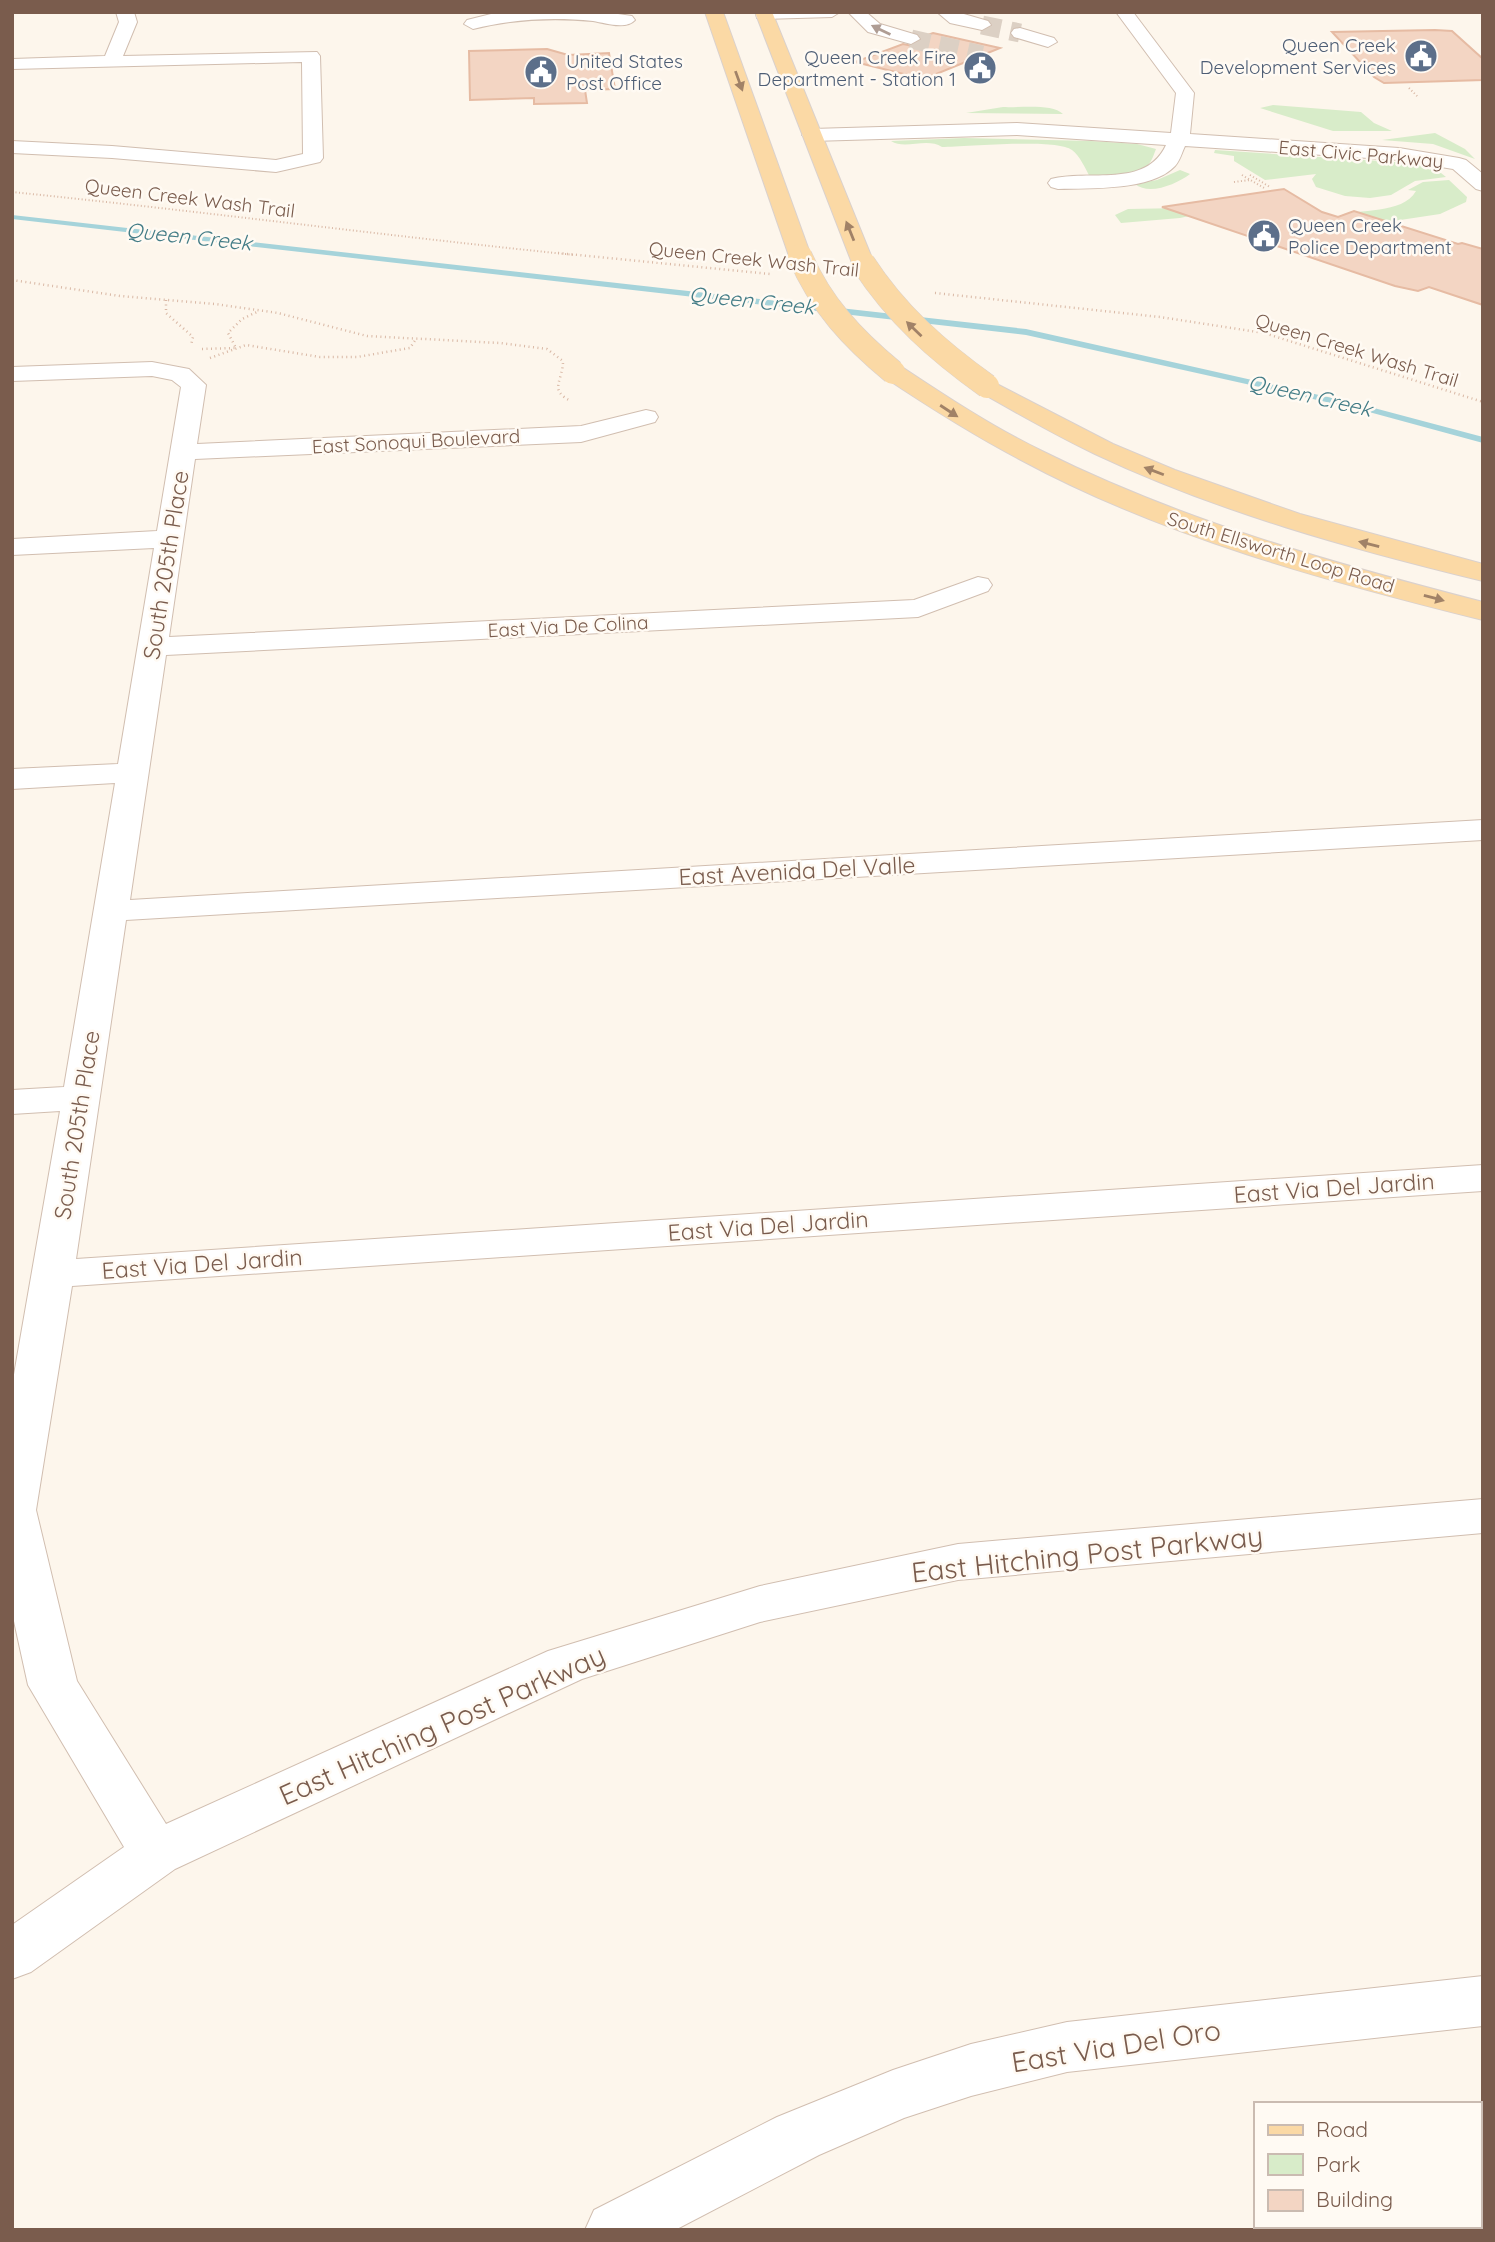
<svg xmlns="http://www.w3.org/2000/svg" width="1495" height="2242" font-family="Quicksand,sans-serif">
<rect width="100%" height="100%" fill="#fdf6ec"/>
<g fill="#d8ecc9">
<path d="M1273,105L1361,112L1374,123L1392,131H1333L1260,108Z"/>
<path d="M1003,107C1019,108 1052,103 1063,114L966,113Z"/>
<path d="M1435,133L1465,149L1475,159L1433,144L1382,140Z"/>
<path d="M964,138L1091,141L1137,144L1156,149C1154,154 1152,161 1148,165C1139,177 1104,176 1090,177C1085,168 1080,156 1072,150C1056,138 966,147 942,147C927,137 905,150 891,141Z"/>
<path d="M1215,150L1410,163L1436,169L1446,177L1415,181L1391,195L1370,198L1345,196L1316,187L1312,179L1316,174L1265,180L1234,161V156L1214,153Z"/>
<path d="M1180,170L1190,174C1177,184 1149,196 1135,184L1157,180Z"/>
<path d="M1449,180L1467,197L1466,202L1440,214L1387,222L1354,211L1337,216C1359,208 1402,215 1416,191L1408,190L1423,182Z"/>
<path d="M1181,208L1199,214L1180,218L1121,223L1115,215L1128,209Z"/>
</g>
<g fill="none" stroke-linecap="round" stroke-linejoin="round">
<path fill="#a5d3da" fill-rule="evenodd" d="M12,215L1026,329L1359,404L1483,437V443L1358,409L1026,335L12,219Z"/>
</g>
<g fill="#f3d5c3" stroke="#e6bba3" stroke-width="2">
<path d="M1435,30L1452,31L1483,59V80L1384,83L1374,77L1332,32Z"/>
<path d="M933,33L1000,48L924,79L855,62L903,44L912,46L921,41L922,37Z"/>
<path d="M547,49L568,55L609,53L615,89L585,90L587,103L534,104V98L470,100L469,51Z"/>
<path d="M1284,189L1322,212L1338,217L1354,211L1458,244L1462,243L1483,249V305L1429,287L1418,291L1395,286L1162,207Z"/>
</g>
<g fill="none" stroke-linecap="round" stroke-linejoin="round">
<g stroke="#dcd0c4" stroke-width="19" stroke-dasharray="19 10" stroke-linecap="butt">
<path d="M982,25L1020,33"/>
<path d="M911,39L982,55"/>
</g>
<defs>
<g id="minor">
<path d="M116,12H134L137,22L123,56L317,52L320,56L323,158L320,162L276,172L112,158L12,153V141L112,146L276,160L303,154L302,62L12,69V59L105,56L119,22Z"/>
<path d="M499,12H604L632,16L635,20C626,30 605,23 593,21C552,17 513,19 473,29L464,24L467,20Z"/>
<path d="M756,12H840L832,17L763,19L757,18Z"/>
<path d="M848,12H866L880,24L917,35L920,39L911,44L868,32Z"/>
<path d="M937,12H957L988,21L991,25L982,30L950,23Z"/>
<path d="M1116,12H1133L1194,93L1190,134L1399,148L1459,158L1466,160L1483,174V191L1476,189L1453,169L1399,160L1185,146C1182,152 1180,161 1175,166C1152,191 1090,188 1058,189L1051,187L1048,183L1051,179C1089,169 1146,189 1166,145L1017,135L812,141L802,135L812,129L1017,123L1171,133L1176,93Z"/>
<path d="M1020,28L1054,38L1057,42L1048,47L1014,37L1011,33L1014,29Z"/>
<path d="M152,362L189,369L206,385L197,444L581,426L646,410L655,412L658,417L655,422L581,442L195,459L169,637L914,600L978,577L988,579L992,585L988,591L918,617L166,655L130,900L1483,820V840L126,920L76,1259L1483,1165V1191L72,1286L36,1510L77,1681L166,1824L548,1651L760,1586L958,1544L1483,1499V1533L958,1580L760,1622L582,1679L175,1869L31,1972L12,1979V1925L124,1847L28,1685L12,1612V1386L60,1111L12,1114V1090L64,1087L115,783L12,789V769L118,764L154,548L12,555V539L157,531L181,387L172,380L152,376L12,381V367Z"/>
<path d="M1483,1976V2026L1067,2072L971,2096L904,2118L819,2155L675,2230H585L594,2210L777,2117L893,2070L971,2044L1067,2022Z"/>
</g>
<g id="major">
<path d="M705,12H723L811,256L808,261H792L789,256Z"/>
<path d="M755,12H772L874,263L871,268H855L852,263Z"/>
<path d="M893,365L902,367C947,397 993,427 1042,451C1182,521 1332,563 1483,602V620C1326,581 1164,537 1021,460C973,435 929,407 884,377L881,372L884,367Z"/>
<path d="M987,379L1113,444L1175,470L1300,514L1483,564V581C1351,549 1218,512 1095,454C1055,435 1017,413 978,391L975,386L978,381Z"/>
</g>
</defs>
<use href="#minor" stroke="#d1beb0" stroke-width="2"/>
<use href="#major" stroke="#dad1cd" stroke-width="2"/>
<g stroke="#d9b8a5" stroke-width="2" stroke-dasharray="1 2.5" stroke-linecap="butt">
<path d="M1409,88L1418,97"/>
<path d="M1242,175L1264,188"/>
<path d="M1250,175L1270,187"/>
<path d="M1234,182L1250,180"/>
<path d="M12,192C200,211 387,236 575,255"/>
</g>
<g stroke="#d9b8a5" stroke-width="2.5" stroke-dasharray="1 3.5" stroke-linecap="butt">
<path d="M558,253L770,274"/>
<path d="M12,280L120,296L215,304L278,313L367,336L500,343L547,349L563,361C563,381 548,390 571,401"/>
<path d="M935,293L1160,317L1264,333L1483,402"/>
<path d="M166,300V313L193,337L191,345"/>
<path d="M202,349L236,348L228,333L242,319L259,311"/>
<path d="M210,358L246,345L320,357H357L410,348L416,339"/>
</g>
<use href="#minor" fill="#fff" fill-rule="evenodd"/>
<use href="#major" fill="#fbd9a5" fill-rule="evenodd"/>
<defs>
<g id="major-bridge">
<path d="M800,256C820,304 853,339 893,372"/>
<path d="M863,263C896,314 938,351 987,386"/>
</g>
</defs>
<use href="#major-bridge" stroke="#dad1cd" stroke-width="25" stroke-linecap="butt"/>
<use href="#major-bridge" stroke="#fbd9a5" stroke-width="24"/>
</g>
<defs><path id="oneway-solid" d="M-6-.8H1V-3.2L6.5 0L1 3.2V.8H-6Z" transform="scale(1.75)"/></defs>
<use fill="#af9d94" href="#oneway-solid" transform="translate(881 30) rotate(-154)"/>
<g fill="#a18267">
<use href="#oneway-solid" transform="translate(739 81) rotate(70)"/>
<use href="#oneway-solid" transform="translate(850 231) rotate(-112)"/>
<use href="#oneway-solid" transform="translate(914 329) rotate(-136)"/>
<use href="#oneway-solid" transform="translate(949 411) rotate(33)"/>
<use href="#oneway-solid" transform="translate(1154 471) rotate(-159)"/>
<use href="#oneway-solid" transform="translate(1369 544) rotate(-166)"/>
<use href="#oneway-solid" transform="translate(1434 598) rotate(15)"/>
</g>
<defs>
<symbol id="civic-disc" viewBox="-11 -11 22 22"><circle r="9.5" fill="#5c6f8a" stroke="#fffaf3"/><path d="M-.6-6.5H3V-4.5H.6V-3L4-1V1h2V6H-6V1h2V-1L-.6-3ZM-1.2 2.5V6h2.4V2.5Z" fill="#fff"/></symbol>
</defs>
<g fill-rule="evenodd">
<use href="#civic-disc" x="1402" y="37" width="38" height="38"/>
<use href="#civic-disc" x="961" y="49" width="38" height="38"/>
<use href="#civic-disc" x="522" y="53" width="38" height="38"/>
<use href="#civic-disc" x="1245" y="217" width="38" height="38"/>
</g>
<g text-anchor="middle" stroke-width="5" stroke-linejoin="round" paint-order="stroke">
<g font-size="19" fill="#4e5e75" stroke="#fffaf3" text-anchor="end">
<text x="1396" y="52">Queen Creek<tspan x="1396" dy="22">Development Services</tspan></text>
<text x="956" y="64">Queen Creek Fire<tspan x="956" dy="22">Department - Station 1</tspan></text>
<text x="566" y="68" text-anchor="start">United States<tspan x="566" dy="22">Post Office</tspan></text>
<text x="1288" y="232" text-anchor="start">Queen Creek<tspan x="1288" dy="22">Police Department</tspan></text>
</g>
<g font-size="19" fill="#7a5c4d" stroke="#fffaf3">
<text transform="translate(1361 154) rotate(5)" y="7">East Civic Parkway</text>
<text transform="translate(190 198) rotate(7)" y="7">Queen Creek Wash Trail</text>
<text transform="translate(754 259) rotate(6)" y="7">Queen Creek Wash Trail</text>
<text transform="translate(1357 350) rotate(17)" y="7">Queen Creek Wash Trail</text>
<text transform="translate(416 441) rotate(-3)" y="7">East Sonoqui Boulevard</text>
<text transform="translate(1281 552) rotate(17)" y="7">South Ellsworth Loop Road</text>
<text transform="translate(568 626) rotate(-3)" y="7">East Via De Colina</text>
</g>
<g font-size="21" font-style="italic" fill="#437c86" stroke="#fffaf3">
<text transform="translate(189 237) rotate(6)" y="7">Queen Creek</text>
<text transform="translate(752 301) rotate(6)" y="7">Queen Creek</text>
<text transform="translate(1310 396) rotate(13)" y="7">Queen Creek</text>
</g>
<g font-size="23" fill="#7a5c4d" stroke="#fffaf3">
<text transform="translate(166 565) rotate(-81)" y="8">South 205th Place</text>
<text transform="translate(797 871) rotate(-3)" y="8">East Avenida Del Valle</text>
<text transform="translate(77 1125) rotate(-81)" y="8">South 205th Place</text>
<text transform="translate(1334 1188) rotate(-4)" y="8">East Via Del Jardin</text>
<text transform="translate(768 1226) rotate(-4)" y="8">East Via Del Jardin</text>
<text transform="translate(202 1264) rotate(-4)" y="8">East Via Del Jardin</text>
</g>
<g font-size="28" fill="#7a5c4d" stroke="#fffaf3">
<text transform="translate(1087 1554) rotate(-6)" y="10">East Hitching Post Parkway</text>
<text transform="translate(442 1725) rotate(-24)" y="10">East Hitching Post Parkway</text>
<text transform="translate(1116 2046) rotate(-9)" y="10">East Via Del Oro</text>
</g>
</g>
<rect width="1495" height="2242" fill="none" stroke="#7a5c4d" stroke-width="28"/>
<rect x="1254" y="2102" width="228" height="126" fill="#fffaf3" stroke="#cabbb1" stroke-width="2"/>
<rect x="1268" y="2125" width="35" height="10" fill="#fbd9a5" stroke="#cabbb1" stroke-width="2"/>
<text x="1316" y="2137" font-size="21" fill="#7a5c4d">Road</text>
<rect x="1268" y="2154" width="35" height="21" fill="#d8ecc9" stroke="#cabbb1" stroke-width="2"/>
<text x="1316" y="2172" font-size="21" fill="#7a5c4d">Park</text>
<rect x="1268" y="2190" width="35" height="21" fill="#f3d5c3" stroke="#cabbb1" stroke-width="2"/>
<text x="1316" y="2207" font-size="21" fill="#7a5c4d">Building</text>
</svg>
